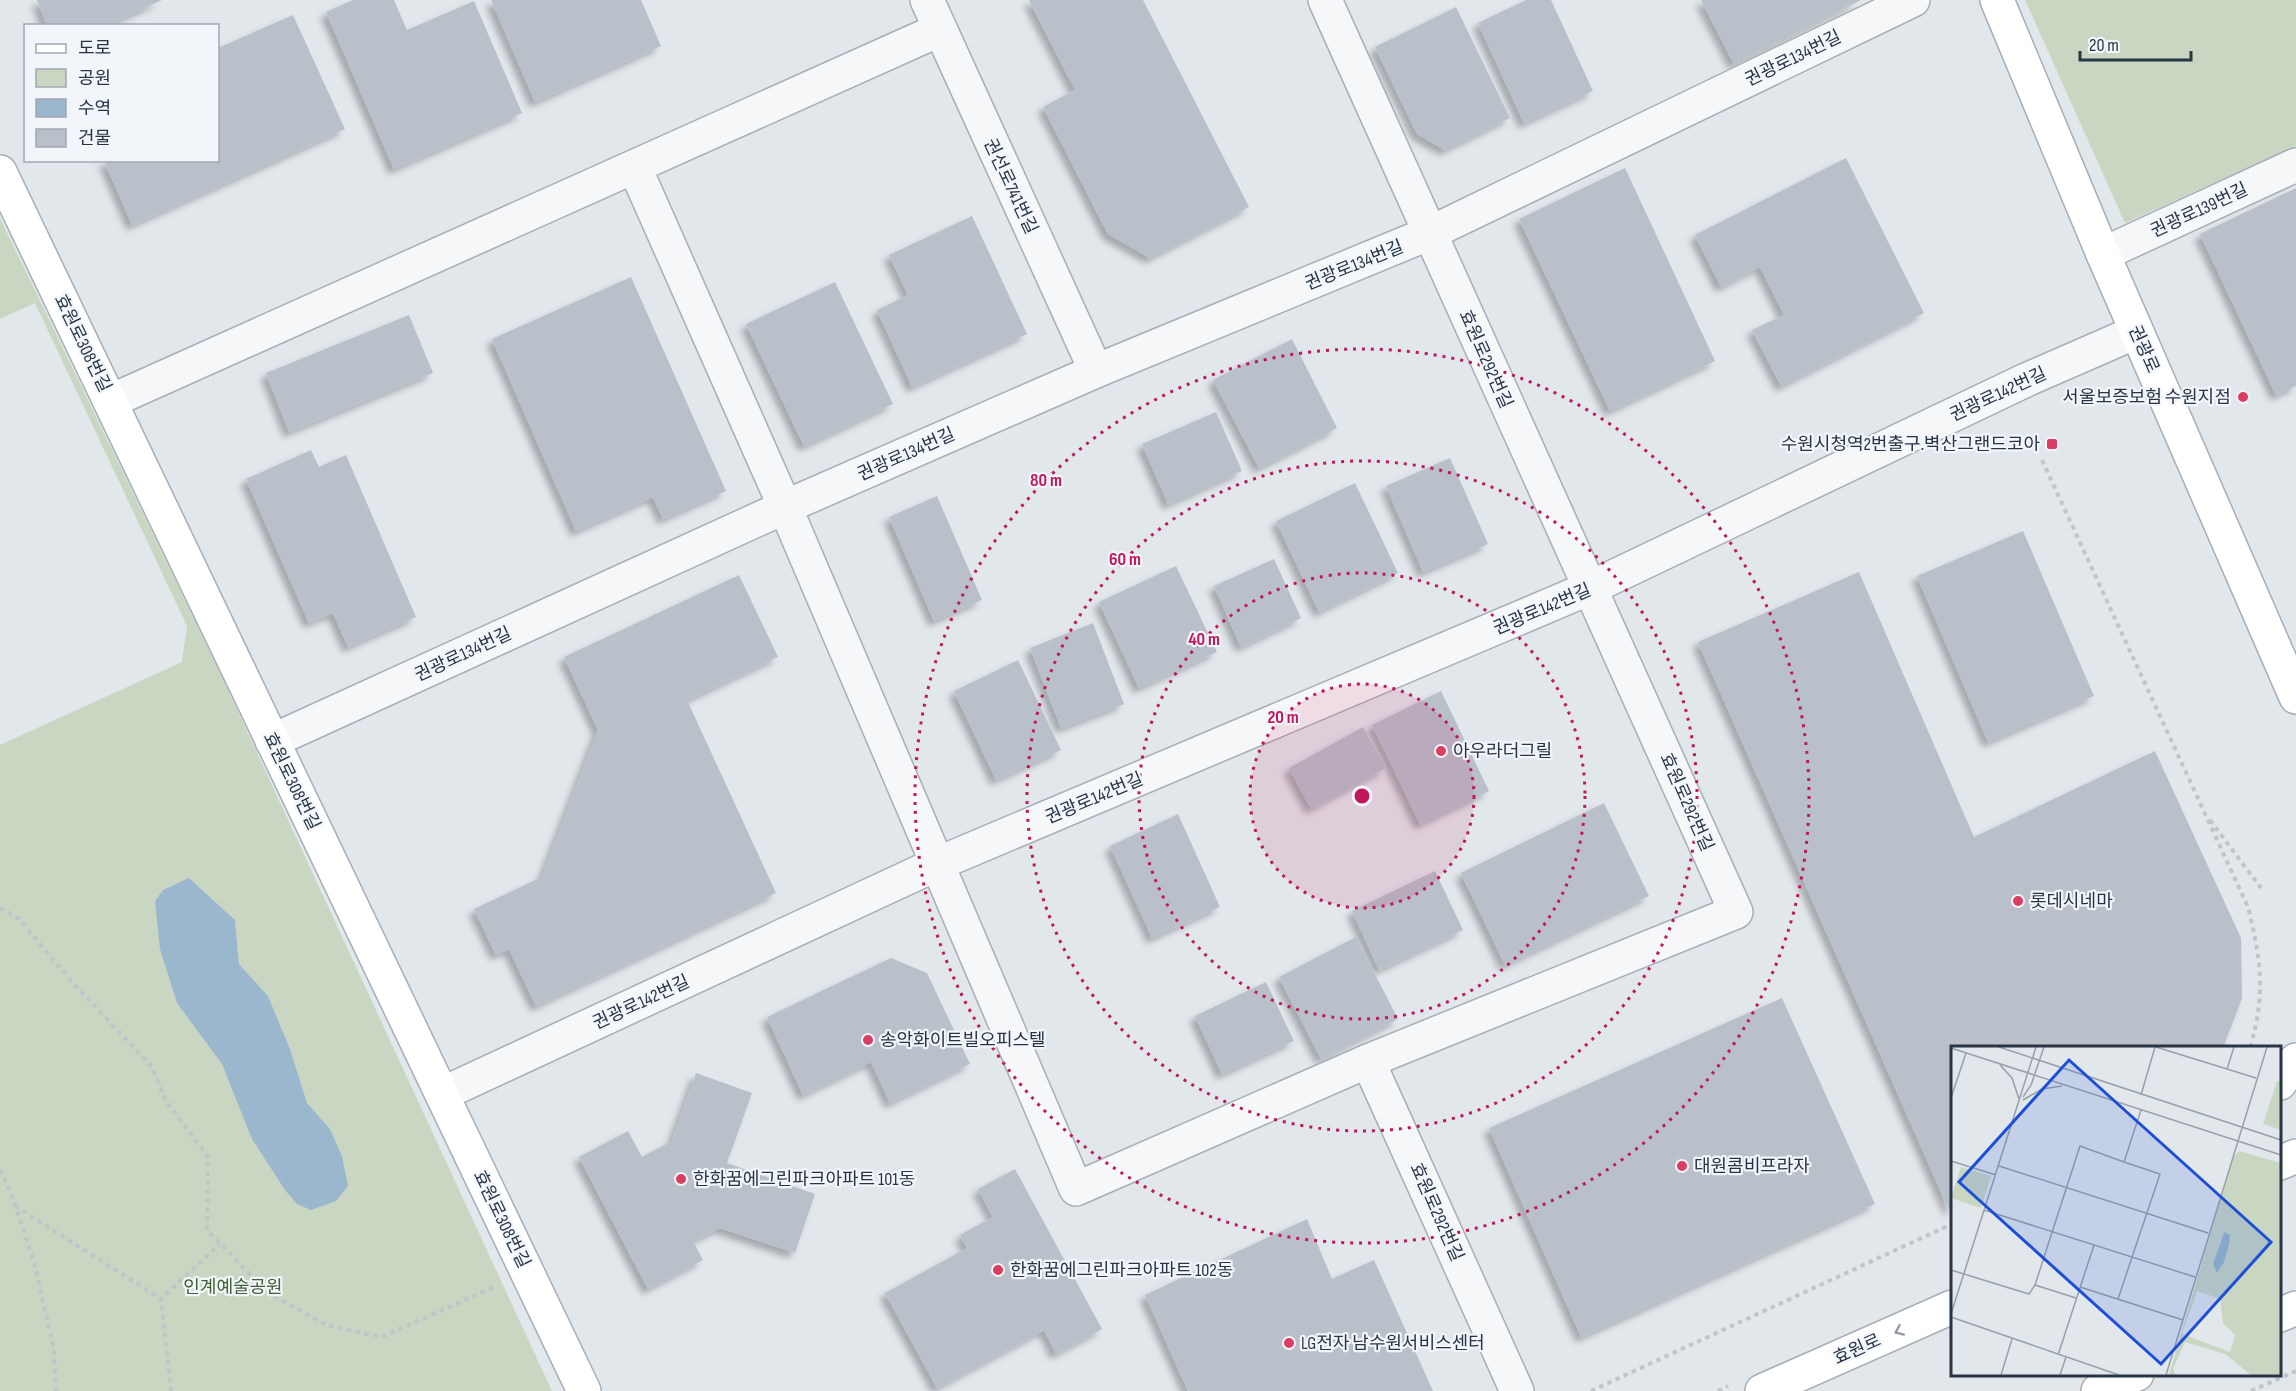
<svg xmlns="http://www.w3.org/2000/svg" width="2296" height="1391" font-family="'Sofia Sans Condensed','Noto Sans KR',sans-serif">
<defs>
<filter id="shadow"><feDropShadow dx="-5.5" dy="5.5" stdDeviation="3" flood-color="#0004"/></filter>
</defs>
<rect width="100%" height="100%" fill="#e2e7ec"/>
<g fill="#c9d6c2" fill-rule="evenodd">
<path d="M2025,0H2296V146L2125,223Z"/>
<path d="M0,218L222,677L552,1391H0V745L182,662L187,626L35,303L0,319ZM189,878L235,920L239,964L268,996L290,1049L307,1103L330,1129L342,1156L235,1095L222,1064L202,1036Z"/>
</g>
<path fill="#9ab7ce" d="M189,878L235,920L239,964L268,996L290,1049L307,1103L330,1129L342,1156L348,1186L336,1201L311,1210L297,1204L285,1190L252,1139L222,1064L177,1003L160,949L155,901L163,890Z"/>
<g fill="#b9c0ca" filter="url(#shadow)">
<path d="M37,0H162L106,26H47Z"/>
<path d="M353,0H394L407,30L474,1L522,113L394,169L326,12Z"/>
<path d="M491,0H641L661,46L535,102Z"/>
<path d="M1029,0H1143L1249,207L1150,258L1108,234L1043,107L1075,90Z"/>
<path d="M1526,0H1551L1593,91L1524,123L1478,23Z"/>
<path d="M1701,0H1861L1734,64Z"/>
<path d="M1456,7L1510,118L1445,150L1417,134L1375,47Z"/>
<path d="M293,15L345,129L132,225L104,160H218V48Z"/>
<path d="M1846,158L1924,313L1781,386L1752,330L1784,315L1760,267L1721,287L1695,235Z"/>
<path d="M1625,168L1715,361L1610,411L1519,219Z"/>
<path d="M2296,188V386L2276,395L2200,234Z"/>
<path d="M972,216L1027,334L912,387L877,310L908,295L889,255Z"/>
<path d="M631,277L726,491L663,519L653,497L576,531L492,339Z"/>
<path d="M835,282L893,404L804,446L746,324Z"/>
<path d="M409,315L433,373L289,432L266,373Z"/>
<path d="M1292,339L1337,428L1259,468L1213,380Z"/>
<path d="M1216,412L1242,471L1168,504L1142,444Z"/>
<path d="M311,450L319,467L346,455L416,617L348,647L333,613L309,623L246,479Z"/>
<path d="M1450,458L1488,544L1423,572L1386,486Z"/>
<path d="M1355,483L1398,573L1319,612L1276,521Z"/>
<path d="M937,496L982,600L934,621L889,517Z"/>
<path d="M2023,531L2094,696L1988,742L1917,576Z"/>
<path d="M1274,559L1301,618L1241,647L1214,586Z"/>
<path d="M1176,566L1217,652L1139,688L1099,602Z"/>
<path d="M1859,572L1974,837L2155,751L2241,938L2242,998L2223,1048H1952V1209L1949,1210L1698,642Z"/>
<path d="M739,575L778,657L687,700L776,893L536,1006L509,949L496,955L474,909L542,877L598,730L564,657Z"/>
<path d="M1093,623L1124,704L1061,728L1030,648Z"/>
<path d="M1018,660L1061,750L996,780L954,691Z"/>
<path d="M1441,691L1489,791L1420,824L1372,725Z"/>
<path d="M1363,727L1386,768L1311,809L1289,768Z"/>
<path d="M1604,803L1649,896L1505,965L1461,873Z"/>
<path d="M1178,814L1220,907L1152,938L1110,846Z"/>
<path d="M1435,871L1463,930L1379,970L1352,911Z"/>
<path d="M1356,937L1398,1019L1321,1059L1279,977Z"/>
<path d="M891,958L927,973L970,1064L890,1103L871,1062L803,1095L767,1017Z"/>
<path d="M1266,982L1294,1041L1222,1074L1195,1016Z"/>
<path d="M1782,998L1875,1204L1581,1337L1489,1128Z"/>
<path d="M696,1073L752,1093L727,1163L815,1194L795,1253L720,1228L693,1241L703,1260L648,1289L579,1157L628,1131L642,1157L672,1141Z"/>
<path d="M1015,1169L1102,1329L1056,1354L1044,1330L937,1388L885,1293L967,1248L960,1235L993,1217L978,1189Z"/>
<path d="M1307,1219L1332,1279L1374,1260L1433,1391H1188L1145,1295Z"/>
</g>
<g fill="none" stroke-linecap="round" stroke-linejoin="round">
<defs>
<g id="street">
<path d="M927,0L1096,371"/>
<path d="M1325,0L1736,912L1368,1061L1517,1391"/>
<path d="M635,168L785,507L1076,1189L1368,1061"/>
<path d="M2103,254L2296,165"/>
<path d="M111,401L939,30"/>
<path d="M272,741L785,507L1096,371L1430,233L1913,0"/>
<path d="M442,1094L937,864L1590,588L2026,380L2136,332"/>
</g>
<g id="secondary">
<path d="M1997,0L2103,254L2296,697"/>
<path d="M0,172L584,1391"/>
<path d="M2280,1083L2296,1060"/>
<path d="M2280,1163L2296,1156"/>
<path d="M2280,1315L2296,1308"/>
<path d="M1762,1391L1952,1307"/>
<path d="M2098,1391L2137,1374"/>
</g>
</defs>
<use href="#street" stroke="#a6aeb7" stroke-width="36"/>
<use href="#secondary" stroke="#a6aeb7" stroke-width="36"/>
<g stroke="#c0c5ca" stroke-width="4" stroke-dasharray="4.5 4.5" stroke-linecap="butt">
<path d="M2042,460L2248,907C2261,960 2266,994 2250,1048"/>
<path d="M2210,820L2261,888"/>
<path d="M0,908L19,919L71,981L152,1067L166,1101L208,1157L207,1230L267,1292L326,1325L382,1337L496,1286"/>
<path d="M0,1170L10,1190L34,1262L54,1350L56,1391"/>
<path d="M15,1206L161,1299"/>
<path d="M171,1391L161,1299L220,1244"/>
<path d="M1591,1391L1952,1224"/>
<path d="M1718,1391L1728,1386"/>
<path d="M2251,1391L2296,1371"/>
</g>
<use href="#street" stroke="#f5f7f9" stroke-width="33"/>
<use href="#secondary" stroke="#fff" stroke-width="33"/>
</g>
<defs><path id="oneway-chevron" d="M-2-3.5L2.5 0L-2 3.5" fill="none" stroke-width="1.6" stroke-linecap="round" stroke-linejoin="round" transform="scale(1.5)"/></defs>
<use stroke="#949aa2" href="#oneway-chevron" transform="translate(1899 1331) rotate(156)"/>
<circle cx="1362" cy="796" r="112" fill="#c2185b" fill-opacity=".12"/>
<g fill="none" stroke="#c2185b" stroke-width="3" stroke-dasharray="3 6">
<circle cx="1362" cy="796" r="112"/>
<circle cx="1362" cy="796" r="223"/>
<circle cx="1362" cy="796" r="335"/>
<circle cx="1362" cy="796" r="447"/>
</g>
<g fill="#da3e61" stroke="#f2f5f9" stroke-width="2">
<circle cx="2243" cy="397" r="6"/>
<rect x="2046" y="438" width="12" height="12" rx="3"/>
<circle cx="1441" cy="751" r="6"/>
<circle cx="2018" cy="901" r="6"/>
<circle cx="868" cy="1040" r="6"/>
<circle cx="1682" cy="1166" r="6"/>
<circle cx="681" cy="1179" r="6"/>
<circle cx="998" cy="1270" r="6"/>
<circle cx="1289" cy="1343" r="6"/>
</g>
<g text-anchor="middle" stroke-width="4.5" stroke-linejoin="round" paint-order="stroke">
<g font-size="18" fill="#283545" stroke="#f2f5f9">
<text transform="translate(1793 58) rotate(-26)" y="6">권광로134번길</text>
<text transform="translate(1011 186) rotate(65)" y="6">권선로741번길</text>
<text transform="translate(2199 210) rotate(-25)" y="6">권광로139번길</text>
<text transform="translate(1354 265) rotate(-22)" y="6">권광로134번길</text>
<text transform="translate(83 343) rotate(64)" y="6">효원로308번길</text>
<text transform="translate(2144 349) rotate(66)" y="6">권광로</text>
<text transform="translate(1486 359) rotate(66)" y="6">효원로292번길</text>
<text transform="translate(1998 394) rotate(-25)" y="6">권광로142번길</text>
<text transform="translate(906 454) rotate(-24)" y="6">권광로134번길</text>
<text transform="translate(1542 609) rotate(-23)" y="6">권광로142번길</text>
<text transform="translate(463 654) rotate(-25)" y="6">권광로134번길</text>
<text transform="translate(292 781) rotate(64)" y="6">효원로308번길</text>
<text transform="translate(1094 798) rotate(-23)" y="6">권광로142번길</text>
<text transform="translate(1687 802) rotate(66)" y="6">효원로292번길</text>
<text transform="translate(641 1002) rotate(-25)" y="6">권광로142번길</text>
<text transform="translate(1437 1212) rotate(66)" y="6">효원로292번길</text>
<text transform="translate(502 1219) rotate(64)" y="6">효원로308번길</text>
<text transform="translate(1857 1349) rotate(-24)" y="6">효원로</text>
</g>
<g font-size="18" fill="#283545" stroke="#f2f5f9" text-anchor="start">
<text x="2231" y="403" text-anchor="end">서울보증보험 수원지점</text>
<text x="2040" y="450" text-anchor="end">수원시청역2번출구.벽산그랜드코아</text>
<text x="1453" y="757">아우라더그릴</text>
<text x="2030" y="907">롯데시네마</text>
<text x="880" y="1046">송악화이트빌오피스텔</text>
<text x="1694" y="1172">대원콤비프라자</text>
<text x="693" y="1185">한화꿈에그린파크아파트 101동</text>
<text x="1010" y="1276">한화꿈에그린파크아파트 102동</text>
<text x="1301" y="1349">LG전자 남수원서비스센터</text>
</g>
<g font-size="18" fill="#406234" stroke="#f2f5f9">
<text x="233" y="1293">인계예술공원</text>
</g>
</g>
<g transform="translate(1951 1046)">
<rect width="330" height="330" fill="#e2e7ec"/>
<path d="M326,35L330,36V84L312,78ZM288,105L330,117V329H300L274,308L234,296L222,323L225,329H218L282,111ZM270,193L278,198L267,226L262,219ZM246,245L269,253L272,277L284,289L279,306L231,288ZM10,121L40,130L30,162L0,152Z" fill="#c9d6c2" fill-rule="evenodd"/>
<path d="M273,186L279,189L278,198L273,216L266,227L262,218Z" fill="#9ab7ce"/>
<path fill="none" stroke="#98a0a9" stroke-width="1.5" d="M48,1L330,94M205,1L305,32M0,2L330,109M49,19L61,32L68,53M276,23L283,1M190,49L204,1M72,51L80,39L93,1M0,52L15,7M72,54L91,43L111,40M0,115L45,129M48,120L257,187M33,164L244,231M0,224L78,248L84,239L125,252M84,239L129,100L173,116L190,64M129,241L232,274M167,253L209,128L173,116M0,268L85,1M0,271L168,329M107,309L143,199M50,329L61,293M109,329L115,311M215,329L316,1"/>
<path fill="#1d4ed8" fill-opacity="0.15" stroke="#1d4ed8" stroke-width="3" d="M118,14L320,196L210,318L8,136Z"/>
<rect width="330" height="330" fill="none" stroke="#283545" stroke-width="3"/>
</g>
<circle cx="1362" cy="796" r="9" fill="#c2185b" stroke="#f2f5f9" stroke-width="3"/>
<g font-size="18" text-anchor="middle" font-weight="bold" fill="#c2185b" stroke="#f2f5f9" stroke-width="4.5" stroke-linejoin="round" paint-order="stroke">
<text x="1046" y="486">80 m</text>
<text x="1125" y="565">60 m</text>
<text x="1204" y="645">40 m</text>
<text x="1283" y="723">20 m</text>
</g>
<rect x="24" y="24" width="195" height="138" fill="#f2f5f9" stroke="#a1a8b1" stroke-width="1.5"/>
<rect x="36" y="44" width="30" height="9" fill="#ffffff" stroke="#a1a8b1" stroke-width="1.5"/>
<text x="78" y="54" font-size="18" fill="#283545">도로</text>
<rect x="36" y="69" width="30" height="18" fill="#c9d6c2" stroke="#a1a8b1" stroke-width="1.5"/>
<text x="78" y="84" font-size="18" fill="#283545">공원</text>
<rect x="36" y="99" width="30" height="18" fill="#9ab7ce" stroke="#a1a8b1" stroke-width="1.5"/>
<text x="78" y="114" font-size="18" fill="#283545">수역</text>
<rect x="36" y="129" width="30" height="18" fill="#b9c0ca" stroke="#a1a8b1" stroke-width="1.5"/>
<text x="78" y="144" font-size="18" fill="#283545">건물</text>
<path d="M2080 51v9h111v-9" fill="none" stroke="#283545" stroke-width="3"/>
<text x="2089" y="51" font-size="18" fill="#283545" stroke="#f2f5f9" stroke-width="4.5" paint-order="stroke">20 m</text>
</svg>
